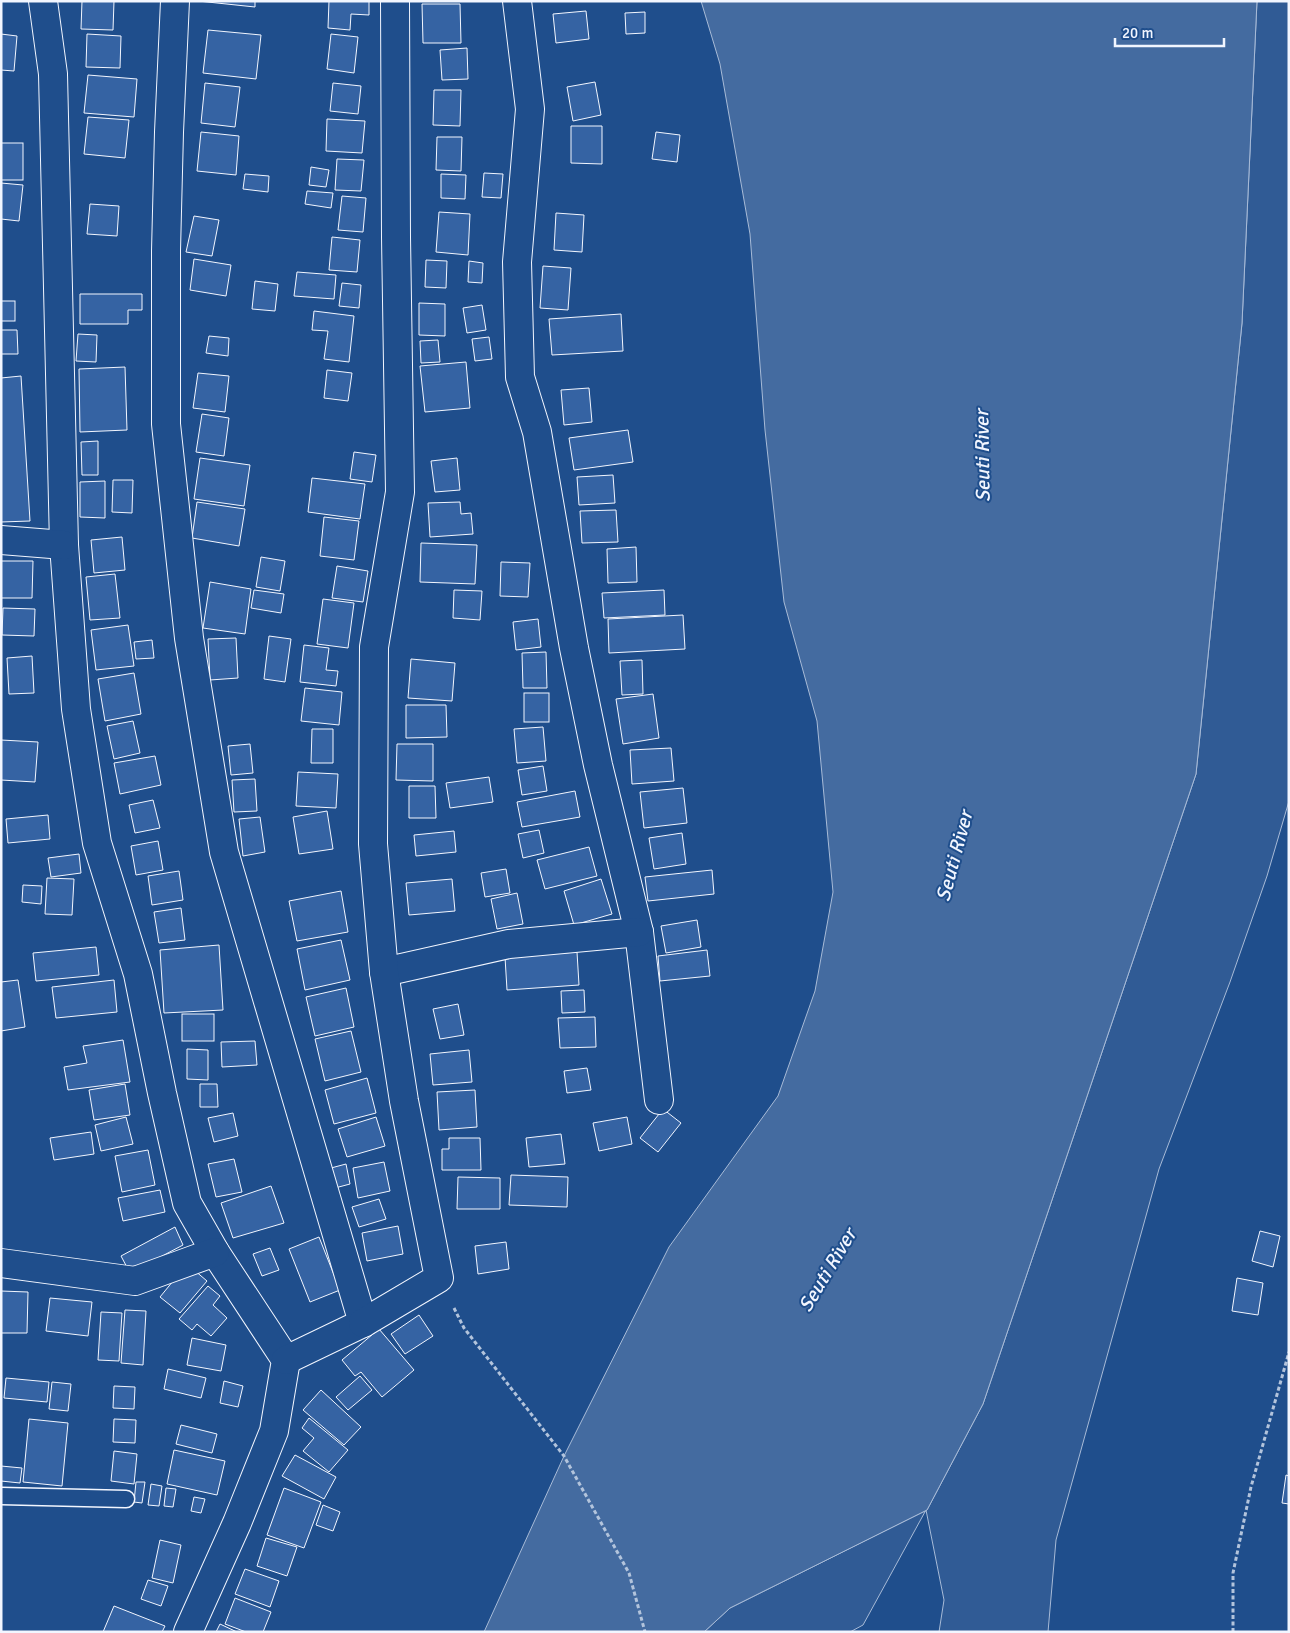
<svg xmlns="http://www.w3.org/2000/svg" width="1290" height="1633" font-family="Signika,sans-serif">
<rect width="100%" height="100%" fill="#1f4e8c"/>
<path fill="#305b95" stroke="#a8bbd7" d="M1257,1H1289V801L1267,876L1230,982L1159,1169L1056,1540L1048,1632H939L944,1600L926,1510L863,1625L850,1632H704L730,1608L927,1510L983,1404L1196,774L1242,323Z"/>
<path fill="#446ba0" stroke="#a8bbd7" d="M701,1H1257L1242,323L1196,774L983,1404L927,1510L730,1608L704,1632H484L564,1456L669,1247L778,1096L815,991L833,892L817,721L784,602L765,430L750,234L720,64Z"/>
<g fill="#3563a3" stroke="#f2f6ff">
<path d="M82,1H114L113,30L81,29Z"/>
<path d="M198,1H255V7Z"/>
<path d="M329,1H369V15L351,14L350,30L328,28Z"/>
<path d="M422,4H460L461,43H423Z"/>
<path d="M586,11L589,39L556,43L553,14Z"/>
<path d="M645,12V33L626,34L625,13Z"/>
<path d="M208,30L261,35L256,79L203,73Z"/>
<path d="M1,34L17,36L14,71L1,70Z"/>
<path d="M87,34L121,36L120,68L86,67Z"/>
<path d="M331,34L358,37L354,73L327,69Z"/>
<path d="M467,48L468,79L442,80L440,50Z"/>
<path d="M88,75L137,79L134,117L84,113Z"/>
<path d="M595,82L601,115L573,121L567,87Z"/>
<path d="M205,83L240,87L235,127L201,123Z"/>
<path d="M333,83L361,86L358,114L330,111Z"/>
<path d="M434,90H461L460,126L433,125Z"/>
<path d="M88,117L129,120L125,158L84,154Z"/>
<path d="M327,119L365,121L362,153L326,151Z"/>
<path d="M571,126H602V164L571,163Z"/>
<path d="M201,132L239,136L236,175L197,171Z"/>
<path d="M656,132L680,135L677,162L652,159Z"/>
<path d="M437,137H462L461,171L436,170Z"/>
<rect x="1" y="143" width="22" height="37"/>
<path d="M337,159L364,160L361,191L335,190Z"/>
<path d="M311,167L329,170L326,187L309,185Z"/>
<path d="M484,173L503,174L501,198L482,197Z"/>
<path d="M245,174L269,176L268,192L243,189Z"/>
<path d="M441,174L466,175L465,199L441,198Z"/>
<path d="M1,183L23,185L19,221L1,219Z"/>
<path d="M307,191L333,193L331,208L305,204Z"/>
<path d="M342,196L366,198L363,232L338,230Z"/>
<path d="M90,204L119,206L117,236L87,234Z"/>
<path d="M439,212L470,214L468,255L436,252Z"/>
<path d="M556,213L584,215L582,252L554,250Z"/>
<path d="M194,216L219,220L212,256L186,252Z"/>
<path d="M332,237L360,240L357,272L329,270Z"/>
<path d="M194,259L231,265L226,296L190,290Z"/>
<path d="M426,260L447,261L446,288L425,287Z"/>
<path d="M469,261L483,263L482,283L468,282Z"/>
<path d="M543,266L571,268L568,310L540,308Z"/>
<path d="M297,272L336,275L334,299L294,296Z"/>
<path d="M255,281L278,284L275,311L252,309Z"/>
<path d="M342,283L361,285L359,308L339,306Z"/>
<path d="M80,294H142V310H128V324H80Z"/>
<rect x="1" y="301" width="14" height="20"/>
<path d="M419,303L445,304V336L419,335Z"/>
<path d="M482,305L486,330L467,333L463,308Z"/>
<path d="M314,311L354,316L349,362L324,359L328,331L312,330Z"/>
<path d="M621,314L623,351L552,355L549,319Z"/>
<path d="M1,330H17L18,354H1Z"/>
<path d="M78,334L97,335L96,362L76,361Z"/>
<path d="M209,336L229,338L228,356L206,353Z"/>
<path d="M489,337L492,359L475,361L472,339Z"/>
<path d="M438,340L440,362L421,363L420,341Z"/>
<path d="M466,362L470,408L425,412L420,366Z"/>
<path d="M125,367L127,430L80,432L79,369Z"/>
<path d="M327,370L352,373L348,401L324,398Z"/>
<path d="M198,373L229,376L225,412L193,408Z"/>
<path d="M21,376L30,521L1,522V378Z"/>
<path d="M589,388L592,422L564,425L561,390Z"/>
<path d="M202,414L229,418L224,456L196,452Z"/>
<path d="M628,430L633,462L574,470L569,438Z"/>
<path d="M98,441V475H82L81,442Z"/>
<path d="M354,452L376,455L372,482L350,479Z"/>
<path d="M200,458L250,465L244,506L194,499Z"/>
<path d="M457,458L460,490L435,492L431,461Z"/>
<path d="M613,475L615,503L579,505L577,477Z"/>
<path d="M312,478L365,484L360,519L308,512Z"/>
<path d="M113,480H133L132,513L112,512Z"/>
<path d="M105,481V518L80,517V482Z"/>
<path d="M197,502L245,509L239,546L192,538Z"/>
<path d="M460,502L461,514L471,513L473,534L430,537L428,503Z"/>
<path d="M616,510L618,542L582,543L580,511Z"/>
<path d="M324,517L359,521L354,560L320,556Z"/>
<path d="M122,537L125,570L94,573L91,540Z"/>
<path d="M421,543L477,545L475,584L420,582Z"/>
<path d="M636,547L637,582L608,583L607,549Z"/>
<path d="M261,557L285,561L280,591L256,587Z"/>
<path d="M1,561H33L32,598H1Z"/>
<path d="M501,562L530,563L528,597L500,596Z"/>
<path d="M337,566L368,571L363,602L332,598Z"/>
<path d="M115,574L120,618L90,620L86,577Z"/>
<path d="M210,582L251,589L245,634L203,628Z"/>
<path d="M254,590L284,594L281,613L251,608Z"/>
<path d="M454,590L482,591L480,620L453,618Z"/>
<path d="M664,590L665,615L604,618L602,593Z"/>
<path d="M323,599L354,603L348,648L317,644Z"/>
<path d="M3,608L35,609L34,636L2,635Z"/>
<path d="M683,615L685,649L609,653L608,619Z"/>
<path d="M538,619L541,647L516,650L513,622Z"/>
<path d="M128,625L134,666L96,670L91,630Z"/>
<path d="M269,636L291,639L285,682L264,679Z"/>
<path d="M236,638L238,678L210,680L208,639Z"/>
<path d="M152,640L154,658L136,659L134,642Z"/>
<path d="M304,645L329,648L326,670L338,671L336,686L300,682Z"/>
<path d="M546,652L547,688H523L522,653Z"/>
<path d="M32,656L34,693L9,694L7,658Z"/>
<path d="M411,659L455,663L452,701L408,698Z"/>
<path d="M642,660L643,694L622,695L620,661Z"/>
<path d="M134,673L141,714L105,721L98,679Z"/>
<path d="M305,688L342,692L339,725L301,721Z"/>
<rect x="524" y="693" width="25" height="29"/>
<path d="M653,694L659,738L623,744L616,699Z"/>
<path d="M406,705H446L447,737L406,738Z"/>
<path d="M133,721L140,753L114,759L107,726Z"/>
<path d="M543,727L546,761L517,763L514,729Z"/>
<path d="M312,729H333V763H311Z"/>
<path d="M1,740L38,742L35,782L1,780Z"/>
<path d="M250,744L253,773L231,775L228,746Z"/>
<path d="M397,744H433V781L396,780Z"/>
<path d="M671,748L674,781L632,784L630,750Z"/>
<path d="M155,756L161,785L120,794L114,763Z"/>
<path d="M543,766L547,791L522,795L518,770Z"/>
<path d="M298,772L338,774L336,808L296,806Z"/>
<path d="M489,777L493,802L450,808L446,783Z"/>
<path d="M255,779L257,811L234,812L232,780Z"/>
<path d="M409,786H435L436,818H409Z"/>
<path d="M683,788L687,823L644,828L640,792Z"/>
<path d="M575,791L580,817L522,827L517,802Z"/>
<path d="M153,800L160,828L135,833L129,805Z"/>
<path d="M327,811L333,849L299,854L293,817Z"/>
<path d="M48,815L50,839L8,843L6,819Z"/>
<path d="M260,817L265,852L243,856L239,819Z"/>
<path d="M539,830L544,853L523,858L518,834Z"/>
<path d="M454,831L456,852L416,856L414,835Z"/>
<path d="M682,833L686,864L654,869L649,838Z"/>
<path d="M158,841L163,870L136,875L131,846Z"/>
<path d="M589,847L597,876L545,889L537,860Z"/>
<path d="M79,854L81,873L51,877L48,858Z"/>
<path d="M506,869L510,893L485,897L481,873Z"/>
<path d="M712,870L714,894L648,901L645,877Z"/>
<path d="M179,871L183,900L152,905L148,876Z"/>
<path d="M47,878L74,879L72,915L45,914Z"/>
<path d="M452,879L455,911L409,915L406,883Z"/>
<path d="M601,879L612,914L574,925L564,891Z"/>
<path d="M23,885L42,886L41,904L22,902Z"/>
<path d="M341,891L348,932L297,941L289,901Z"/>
<path d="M517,893L523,924L497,929L491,899Z"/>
<path d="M181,908L185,940L159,943L154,912Z"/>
<path d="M697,920L701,947L666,953L661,926Z"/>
<path d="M341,940L350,980L305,990L297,949Z"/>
<path d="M219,945L223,1010L164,1013L160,950Z"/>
<path d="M96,947L99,975L36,981L33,953Z"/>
<path d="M707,950L710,976L660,981L658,956Z"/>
<path d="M577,952L579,985L507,990L505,957Z"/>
<path d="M18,980L25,1027L1,1031V982Z"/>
<path d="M114,980L117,1012L56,1018L52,987Z"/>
<path d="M346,988L354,1027L315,1036L306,997Z"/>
<path d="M584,990L585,1012L562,1013L561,991Z"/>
<path d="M458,1004L464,1035L440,1039L433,1009Z"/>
<rect x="182" y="1014" width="32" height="27"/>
<path d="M595,1017L596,1047L560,1048L558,1018Z"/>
<path d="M351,1031L361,1072L325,1081L315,1039Z"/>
<path d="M123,1040L130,1082L68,1090L64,1067L87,1063L83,1046Z"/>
<path d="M255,1041L257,1065L222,1067L221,1042Z"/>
<path d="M187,1049L208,1050V1080L187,1079Z"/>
<path d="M469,1050L472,1082L433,1085L430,1054Z"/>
<path d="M587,1068L591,1090L567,1093L564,1071Z"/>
<path d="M367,1078L376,1113L334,1124L325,1090Z"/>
<path d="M125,1084L130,1115L94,1120L89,1090Z"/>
<path d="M200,1084H217L218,1107H200Z"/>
<path d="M475,1090L477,1127L439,1130L437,1092Z"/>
<path d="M663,1109L681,1123L658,1152L640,1138Z"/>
<path d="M233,1113L238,1136L214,1142L208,1118Z"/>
<path d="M126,1117L133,1144L101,1151L95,1125Z"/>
<path d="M376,1117L385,1146L347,1157L338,1129Z"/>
<path d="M627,1117L632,1144L599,1151L593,1123Z"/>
<path d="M91,1132L94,1154L54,1160L50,1138Z"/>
<path d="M561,1134L565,1164L529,1167L526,1138Z"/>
<path d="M449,1138H480L481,1170H442V1149H449Z"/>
<path d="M148,1150L155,1185L122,1192L115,1156Z"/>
<path d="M234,1159L242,1192L216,1197L208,1164Z"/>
<path d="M384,1162L390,1191L358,1198L353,1168Z"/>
<path d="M346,1164L350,1184L335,1188L331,1168Z"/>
<path d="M511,1175L568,1177L567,1207L509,1205Z"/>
<path d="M458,1177L500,1178V1209H457Z"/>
<path d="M271,1186L284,1223L233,1238L221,1203Z"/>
<path d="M160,1190L165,1212L123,1221L118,1198Z"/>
<path d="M379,1199L386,1219L359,1227L352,1207Z"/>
<path d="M398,1226L403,1254L367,1261L362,1233Z"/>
<path d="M175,1227L183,1245L130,1273L121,1256Z"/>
<path d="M1260,1231L1280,1236L1273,1267L1252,1261Z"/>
<path d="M319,1237L340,1290L310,1302L289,1249Z"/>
<path d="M506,1242L509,1269L478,1274L475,1246Z"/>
<path d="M270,1248L279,1270L262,1276L253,1254Z"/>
<path d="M187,1264L207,1281L180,1313L160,1297Z"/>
<path d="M1237,1278L1263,1283L1258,1315L1232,1311Z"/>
<path d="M208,1286L220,1296L213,1305L227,1318L211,1336L197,1324L192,1330L179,1319Z"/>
<path d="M1,1291L28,1292L27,1333H1Z"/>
<path d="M50,1298L92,1302L88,1336L46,1331Z"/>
<path d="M125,1310L146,1311L143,1365L121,1363Z"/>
<path d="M101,1312L122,1313L119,1361L98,1360Z"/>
<path d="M419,1315L433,1336L405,1354L391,1334Z"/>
<path d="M379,1329L414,1370L382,1397L361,1372L355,1376L342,1360Z"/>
<path d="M192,1338L226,1345L221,1371L187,1365Z"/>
<path d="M168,1369L206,1378L201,1398L164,1389Z"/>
<path d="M360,1376L372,1390L348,1410L336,1397Z"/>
<path d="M6,1378L49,1382L47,1402L4,1398Z"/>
<path d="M224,1381L243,1386L238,1407L220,1403Z"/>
<path d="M52,1382L71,1384L68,1411L49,1409Z"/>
<path d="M114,1386L135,1387L134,1409L113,1408Z"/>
<path d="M321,1390L361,1427L344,1445L303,1410Z"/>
<path d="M309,1418L348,1450L329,1472L303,1451L314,1438L302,1428Z"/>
<path d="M29,1419L68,1423L62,1486L23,1482Z"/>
<path d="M114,1419L136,1420L135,1443L113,1442Z"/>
<path d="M181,1425L217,1434L212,1453L176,1444Z"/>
<path d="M174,1450L225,1461L217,1495L167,1484Z"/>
<path d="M114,1451L137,1454L134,1484L111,1481Z"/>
<path d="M295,1455L336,1477L324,1499L282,1476Z"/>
<path d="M1,1466L22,1468L20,1483L1,1481Z"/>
<path d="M1286,1475L1289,1476V1504L1282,1503Z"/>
<path d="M136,1482H145L142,1503L134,1502Z"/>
<path d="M151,1484L162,1486L159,1506L148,1505Z"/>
<path d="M166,1488L176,1489L173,1507L164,1506Z"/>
<path d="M284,1488L321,1502L304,1548L267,1535Z"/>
<path d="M194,1497L205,1499L201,1513L191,1511Z"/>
<path d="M323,1505L340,1512L333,1531L316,1525Z"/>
<path d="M266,1538L297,1547L287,1576L257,1566Z"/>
<path d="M160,1540L181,1545L173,1583L152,1578Z"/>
<path d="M245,1569L279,1581L270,1607L235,1594Z"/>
<path d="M148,1580L168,1586L161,1606L141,1599Z"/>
<path d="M235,1598L271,1612L263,1632H246L225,1624Z"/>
<path d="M114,1606L165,1626L162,1632H103Z"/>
<path d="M220,1624L237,1632H216Z"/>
</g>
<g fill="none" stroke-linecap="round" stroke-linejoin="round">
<defs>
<path id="service" d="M1,1496L126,1499"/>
<g id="minor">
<path d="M43,1L53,74L64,545L76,709L97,843L138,974L162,1093L187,1203L215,1252L286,1360L274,1431L237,1523L188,1632"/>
<path d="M175,1L169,132L166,251V424L189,638L224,852L363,1323L286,1360"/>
<path d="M517,1L530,109L517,262L520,377L537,432L574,648L598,765L639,932L659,1100"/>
<path d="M1,540L64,545"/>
<path d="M384,972L509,944L639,932"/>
<path d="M1,1263L135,1281L215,1252"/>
<path d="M363,1323L439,1278L404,1101L384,972L373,844L374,647L400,492L396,237L395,1"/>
</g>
</defs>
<use href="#service" stroke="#f2f6ff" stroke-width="19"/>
<use href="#minor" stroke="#f2f6ff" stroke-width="30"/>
<g stroke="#b3c4dc" stroke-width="3" stroke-dasharray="4 2.5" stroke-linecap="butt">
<path d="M454,1308L464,1328L564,1456L629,1573L645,1632"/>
<path d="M1233,1632V1573L1251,1487L1289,1352"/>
</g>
<use href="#service" stroke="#1f4e8c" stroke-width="16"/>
<use href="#minor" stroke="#1f4e8c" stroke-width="28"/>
</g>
<g text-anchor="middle" stroke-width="4" stroke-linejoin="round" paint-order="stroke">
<g font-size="20" font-style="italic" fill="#f2f6ff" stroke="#1f4e8c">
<text transform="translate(982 456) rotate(-91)" y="7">Seuti River</text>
<text transform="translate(954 856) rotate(-75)" y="7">Seuti River</text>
<text transform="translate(827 1270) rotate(-59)" y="7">Seuti River</text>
</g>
</g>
<rect width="1290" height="1633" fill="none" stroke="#f2f6ff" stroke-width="5"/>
<path d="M1115 38v8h109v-8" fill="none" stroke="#f2f6ff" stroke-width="2.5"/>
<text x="1122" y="38" font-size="15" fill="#f2f6ff" stroke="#1f4e8c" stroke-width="4" paint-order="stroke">20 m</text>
</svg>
